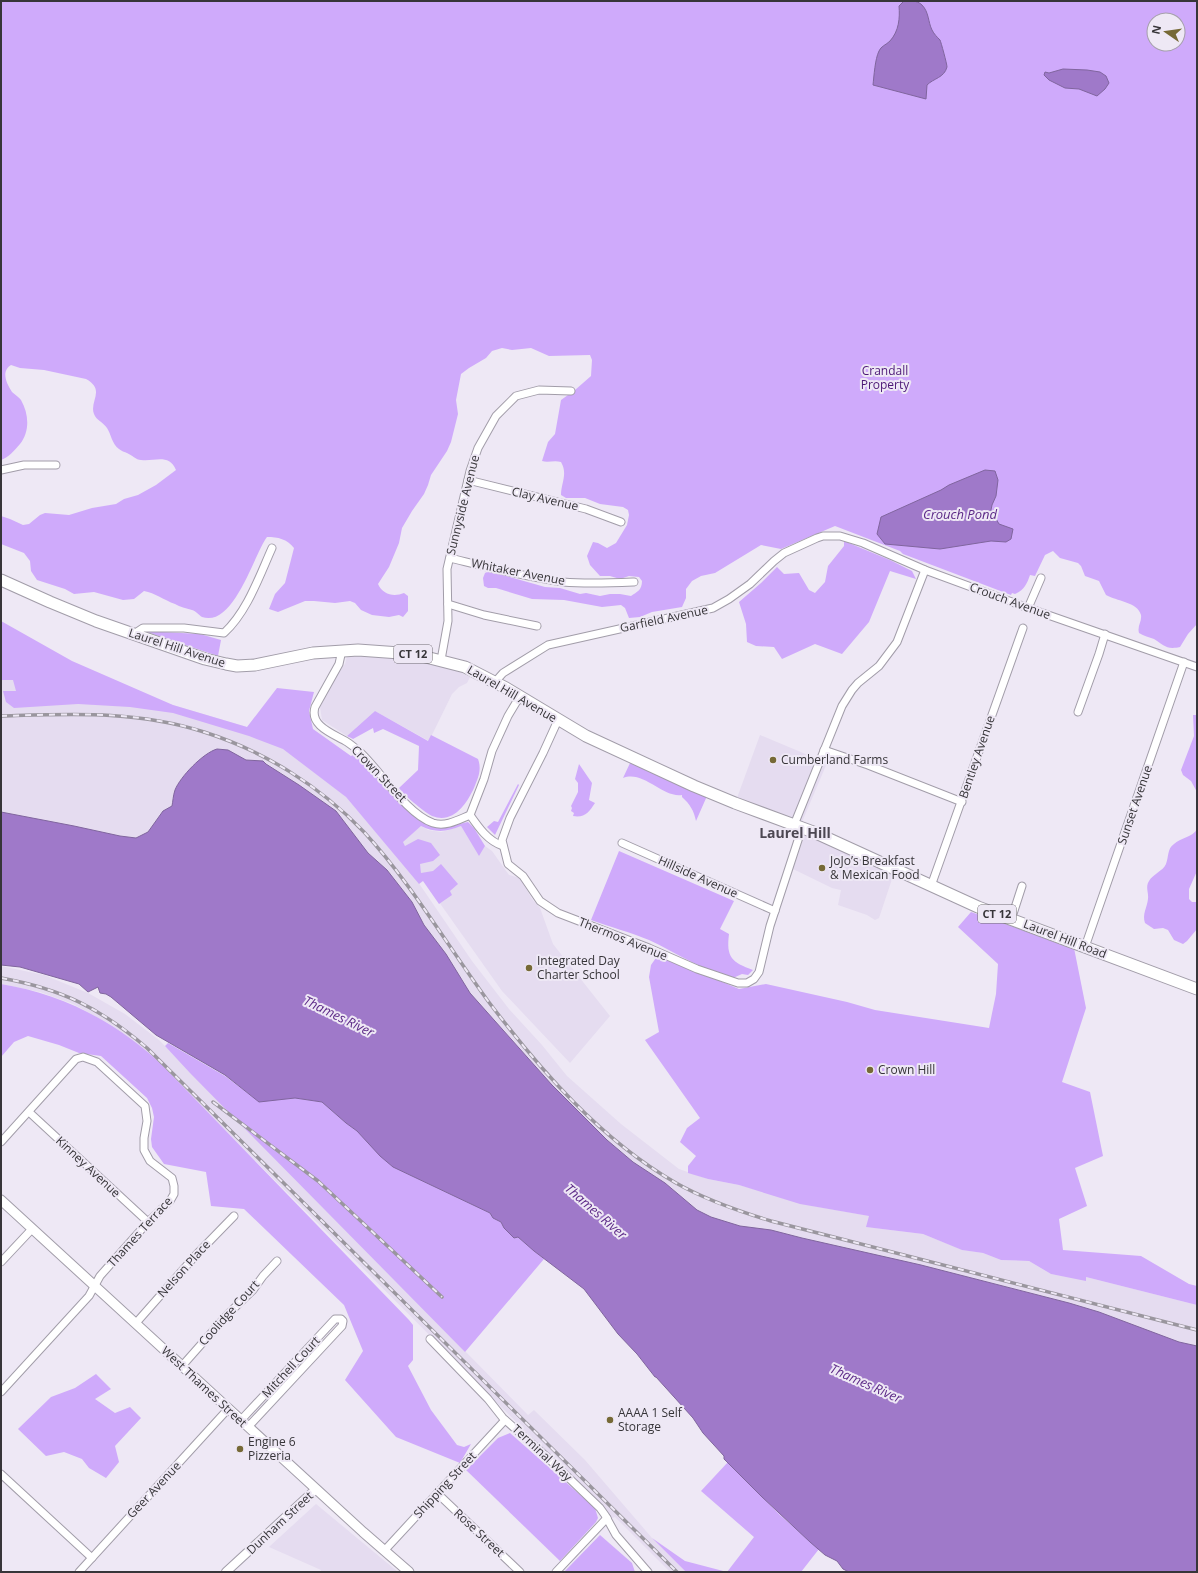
<svg xmlns="http://www.w3.org/2000/svg" width="1198" height="1573" font-family="'Open Sans',sans-serif">
<rect width="100%" height="100%" fill="#eee8f5"/>
<g fill="#e5dcf0">
<path d="M347,656H381L413,659L454,669L470,677L467,683L459,687L452,694L429,741L375,711L347,736L322,720L320,707L338,673L345,664Z"/>
<path d="M1,679H13L156,700L247,727L292,743L346,797L416,879L472,961L509,1009L542,1045L567,1076L621,1124L679,1169L708,1179L739,1185L813,1206L870,1216L867,1227L923,1234L963,1250L983,1253L1001,1260L1029,1261L1051,1274L1086,1280V1277L1197,1305V1346L1179,1342L1099,1312L1059,1301L771,1230L740,1226L711,1217L697,1210L665,1183L633,1162L607,1140L552,1085L470,993L446,954L424,925L412,902L387,870L368,853L336,811L299,785L263,761L246,760L225,749H219L211,752L199,761L186,774L175,791L172,806L160,815L148,832L138,838L120,836L74,826L1,812Z"/>
<path d="M760,735L827,763L802,822L737,798Z"/>
<path d="M421,826L428,830L441,832L449,830L461,826L479,855L485,846L492,851L509,875L520,878L532,899L540,908L553,944L610,1016L570,1063L502,991L422,878L419,862L402,842Z"/>
<path d="M805,834L894,873L879,918L875,920L867,915L838,905L841,890L832,888L793,869Z"/>
<path d="M1,966L44,975L88,993L125,1014L159,1040L528,1415L534,1410L585,1460L652,1538L686,1572H670L615,1517L612,1518L145,1050L113,1026L73,1004L40,992L1,984Z"/>
<path d="M316,1504L398,1572H321V1570L269,1547Z"/>
</g>
<g fill="#cfaafb" fill-rule="evenodd">
<path d="M1,1H1197V624L1188,634L1180,647C1166,650 1164,645 1154,639C1149,637 1144,636 1139,633C1137,626 1142,622 1141,615C1138,602 1116,601 1106,595L1099,581L1085,576L1081,566L1078,563L1060,558L1053,551L1045,555L1035,576L1030,575C1027,584 1024,590 1015,594L1012,593L1011,595L903,554L900,551L835,526L781,549L761,545L715,573L701,576L692,581L686,589V598L682,607L652,612L640,617L629,618L625,608L621,605L602,607L564,600L532,599L496,588H488L484,586L483,578L485,573L489,571L545,587L560,588L580,594L586,593L600,596L610,594H620L631,596C637,592 642,590 642,581L639,577L629,576L620,579L610,576H600L590,565L587,556L593,542L598,543L607,548L616,543L627,525L629,515L628,510L623,507L600,504L585,498H566L561,495C561,483 568,474 561,462C554,460 548,463 542,461L548,442L555,434L561,400L575,390L591,376L592,360L590,355L549,356L531,348L512,350L502,348L492,351L486,358L469,368L461,374L456,400L458,414L451,442L447,451L431,475L428,485L424,494L412,511L402,528L399,543L389,567L378,584C383,595 394,597 404,593L408,596V611L403,617L399,615L389,617L372,615L361,610L355,603L350,601L335,603L314,601H305L278,612L269,609L275,594L285,583L294,548C287,539 278,537 267,537C254,554 234,628 202,617C199,615 196,611 192,610C186,608 180,607 175,604C164,600 155,593 144,591L134,599L123,600L94,592L74,594L65,589L37,580L31,571L30,561L24,553L1,544V516L10,519L23,525L29,524L40,515L45,513L69,515L92,508L116,504L124,499L138,495L156,485L176,470C169,453 154,462 141,460C136,460 132,455 127,453C125,452 121,451 119,449C112,444 111,434 107,428C103,422 96,420 94,414C89,401 106,390 86,379L44,370L20,368L11,365C1,371 6,383 12,392C15,395 19,397 21,400C29,414 30,431 20,444C14,451 9,457 1,460ZM1154,20H1178V44H1154Z"/>
<path d="M844,541L890,560L912,571L916,579L890,571L869,622L842,654L815,644L782,659L774,647L756,646L747,642L746,624L739,602L761,583L777,567L784,574L799,573L809,590L815,593L825,582L828,566L844,546Z"/>
<path d="M1,621L72,661L173,705L247,727L277,688L314,692L309,711L313,729L351,756L355,754L364,760L406,806L446,827L468,822L474,828L485,846L479,856L461,826C447,832 435,833 421,826L403,842L405,846L418,839L431,843L440,855L433,861L420,864L421,873L433,871L441,864L458,884L450,891L452,895L439,904L423,881L419,884L346,797L283,749L249,736L173,713L130,707L78,704L14,708L6,702L3,691H16L13,680H1Z"/>
<path d="M144,631L200,634L221,640L218,656Z"/>
<path d="M375,711L428,741L431,735L478,759C482,770 478,778 474,788C466,805 453,824 432,816C428,814 423,810 419,807C412,801 405,796 399,788L418,770L419,746L383,729L374,733L373,728L353,739L347,736Z"/>
<path d="M1193,715H1197V792L1191,781L1183,775L1181,770L1194,736Z"/>
<path d="M631,761L707,796L696,821C694,811 690,804 682,797V795C662,798 644,770 623,778Z"/>
<path d="M579,764L592,783L589,800L595,803C589,812 585,818 573,816L574,813L571,811L572,808L571,806L578,792V783L575,779Z"/>
<path d="M518,784L519,785L495,835L487,827L494,821L498,822Z"/>
<path d="M1197,829V871L1189,889V899L1192,902H1197V929L1187,941L1183,944L1174,940L1168,930L1163,928L1154,929L1145,923C1142,914 1147,908 1148,899C1149,893 1145,887 1149,881C1153,874 1163,871 1166,864C1169,856 1167,849 1174,844C1180,838 1193,837 1197,829Z"/>
<path d="M619,851L734,901L720,929L729,934C726,958 732,962 753,970L748,975L742,974L733,978C703,971 677,953 649,940C630,932 610,927 591,920Z"/>
<path d="M971,912L1074,948L1086,1008L1062,1082L1090,1092L1103,1156L1075,1168L1087,1206L1059,1219L1063,1250L1141,1256L1189,1284L1197,1286V1305L1086,1277V1281L1051,1274L1029,1261L1001,1260L983,1253L962,1250L923,1234L866,1227L869,1216L800,1204L739,1185L708,1179L688,1173V1166L696,1156L680,1142L687,1128L700,1118L645,1040L659,1032L649,977L651,965L658,955L739,989L766,984L847,1002L875,1010L989,1028L996,994L998,964L958,927Z"/>
<path d="M1,984C63,994 119,1023 164,1067L409,1320L413,1325V1360L408,1366L431,1410L457,1445L464,1447L471,1444L460,1463L396,1437L345,1380L363,1351L344,1305L244,1209L211,1206L206,1172L164,1164L152,1147L151,1139L154,1117L152,1108L147,1098L101,1056L79,1053L59,1045L28,1036L14,1042L1,1057Z"/>
<path d="M168,1043L225,1076L257,1100L295,1098L322,1102L346,1123L357,1131L393,1167L490,1213L493,1218L501,1222L504,1228L514,1238L518,1237L544,1259L465,1352L190,1073L165,1046Z"/>
<path d="M96,1374L111,1389L95,1399L115,1413L130,1407L141,1418L115,1446L119,1462L106,1478L89,1468L82,1459L64,1452L46,1456L18,1429L51,1397L75,1388Z"/>
<path d="M510,1433L595,1508L598,1518L596,1522L560,1561L466,1470L498,1438Z"/>
<path d="M728,1462L780,1515L819,1549L801,1572H686L652,1538L685,1561L727,1572L754,1537L701,1491Z"/>
<path d="M600,1535L632,1563L635,1572H564Z"/>
</g>
<g fill="#9f79c9" stroke="#80659e">
<path d="M904,1C910,1 917,0 922,5C929,12 928,22 932,30C934,34 937,37 940,40C941,42 947,64 947,67C944,78 934,78 927,85L926,99L873,85C874,76 875,59 879,51C881,46 886,45 890,41C899,31 900,18 899,6Z"/>
<path d="M1063,69L1087,70L1100,72L1106,76L1109,83L1105,89L1097,96L1079,89L1065,88L1049,80L1044,75L1045,72L1049,73Z"/>
<path d="M985,470L995,471L998,480L996,496L992,505L991,510L999,524L1013,529L1011,539L1006,542L991,541L940,549L885,544L877,534L881,517L941,490L949,485Z"/>
<path d="M217,749L228,750L246,760L263,761L266,764L299,785L336,811L368,853L387,870L412,902L424,925L446,954L470,993L552,1085L607,1140L633,1162L665,1183L697,1210L711,1217L740,1226L771,1230L802,1238L921,1265L1069,1303L1099,1312L1179,1342L1197,1346V1572H849L843,1569L837,1561L825,1555L810,1542L762,1497L724,1459V1456L703,1433L693,1418L656,1377H655L637,1354L618,1334L584,1289L534,1251L518,1237L514,1238L504,1228L501,1222L493,1218L490,1213L393,1167L380,1156L357,1131L346,1123L322,1102L295,1098L259,1102L225,1075L156,1035L111,997L106,994L100,993L98,987L88,992L79,984L20,967L1,965V812L74,826L120,836L136,838L148,832L163,811L172,806C173,801 173,796 175,790C180,777 203,753 217,749Z"/>
</g>
<g fill="none" stroke-linecap="round" stroke-linejoin="round">
<defs>
<g id="minor">
<path d="M1,470L24,465H56"/>
<path d="M468,480L586,509L621,522"/>
<path d="M450,558C487,567 525,577 563,582C587,584 610,583 634,582"/>
<path d="M448,604L484,615L537,626"/>
<path d="M1028,608L1041,578"/>
<path d="M134,634L143,628H184L224,633C247,612 259,577 272,548"/>
<path d="M342,650L339,664L315,707C309,726 334,734 347,742C352,745 356,749 361,753C381,772 407,814 433,823C446,827 458,820 470,815L484,779L492,751L508,716L520,696"/>
<path d="M441,660L448,621L447,569L470,471L478,448L496,416L516,396L539,390L571,391"/>
<path d="M495,682L503,673L548,645L713,608L729,599L750,584L774,561L784,553L817,538L823,536H840L863,543L925,570L1028,608L1197,667"/>
<path d="M1078,712L1099,654L1105,634"/>
<path d="M558,720L543,753L510,818L502,840L508,864L523,876L540,901L558,913L649,948L697,969L738,983H747L754,979L759,972L770,926L802,828"/>
<path d="M824,750L868,765L962,802"/>
<path d="M470,815C479,828 488,841 503,846"/>
<path d="M794,825L842,706L852,690L858,683L879,666L897,642L925,570"/>
<path d="M622,843L775,911"/>
<path d="M931,886L1023,628"/>
<path d="M1011,920L1022,886"/>
<path d="M1085,947L1184,662"/>
<path d="M29,1112L148,1222"/>
<path d="M1,1142L76,1059L83,1057L97,1062L145,1106L147,1121L144,1138V1150L150,1161L172,1178L174,1186V1194L170,1201L148,1222L100,1276L89,1296L1,1392"/>
<path d="M1,1262L32,1229"/>
<path d="M136,1323L196,1255L234,1216"/>
<path d="M430,1339L488,1399L503,1418L546,1456L600,1508L605,1515L616,1535L648,1572"/>
<path d="M182,1366L228,1314L253,1290L263,1276L277,1261"/>
<path d="M241,1420L335,1319H341L343,1321L342,1326L248,1427"/>
<path d="M1,1474L92,1558"/>
<path d="M437,1493L520,1572"/>
<path d="M384,1551L505,1420"/>
<path d="M79,1572L228,1409"/>
<path d="M556,1572L607,1518"/>
</g>
<path id="tertiary" d="M226,1572L316,1489"/>
<path id="secondary" d="M1,1200L363,1532L409,1572"/>
<path id="trunk" d="M1,580L50,602L96,621L205,659L226,664L237,666L255,665L313,653L358,650L414,654L465,667L506,688L586,736L694,786L735,803L816,833L978,907L1197,989"/>
</defs>
<use href="#minor" stroke="#a29da9" stroke-width="9"/>
<use href="#tertiary" stroke="#a29da9" stroke-width="10"/>
<use href="#secondary" stroke="#a29da9" stroke-width="11"/>
<use href="#trunk" stroke="#a29da9" stroke-width="13"/>
<use href="#minor" stroke="#fff" stroke-width="7"/>
<use href="#tertiary" stroke="#fff" stroke-width="8"/>
<use href="#secondary" stroke="#fff" stroke-width="9"/>
<use href="#trunk" stroke="#fff" stroke-width="11"/>
<defs>
<g id="rail">
<path d="M1,716C70,714 137,710 204,732C264,751 320,786 364,832C411,883 447,945 488,1001C540,1070 601,1140 676,1183C706,1200 738,1211 771,1221L1197,1330"/>
<path d="M1,978C62,989 100,1008 147,1048L677,1572"/>
<path d="M213,1102L318,1181L442,1297"/>
</g>
</defs>
<use href="#rail" stroke="#9a969e" stroke-width="3.5"/>
<use href="#rail" stroke="#eee8f5" stroke-width="2" stroke-dasharray="6" stroke-linecap="butt"/>
</g>
<g fill="#766936" stroke="#eee8f5" stroke-width="1.5">
<circle cx="773" cy="760" r="4"/>
<circle cx="822" cy="868" r="4"/>
<circle cx="529" cy="968" r="4"/>
<circle cx="870" cy="1070" r="4"/>
<circle cx="610" cy="1420" r="4"/>
<circle cx="240" cy="1449" r="4"/>
</g>
<g text-anchor="middle" stroke-width="4" stroke-linejoin="round" paint-order="stroke">
<g fill="#eee8f5" stroke="#6e6b71" stroke-width="1">
<rect x="394" y="645" width="38" height="18" rx="3"/>
<rect x="978" y="905" width="38" height="18" rx="3"/>
</g>
<g font-size="11" font-weight="bold" fill="#373539">
<text x="413" y="658">CT 12</text>
<text x="997" y="918">CT 12</text>
</g>
<g font-size="12" fill="#4d1877" stroke="#eee8f5">
<text x="885" y="375">Crandall<tspan x="885" dy="14">Property</tspan></text>
</g>
<g font-size="12" fill="#373539" stroke="#eee8f5">
<text transform="translate(545 499) rotate(13)" y="4">Clay Avenue</text>
<text transform="translate(463 505) rotate(-76)" y="4">Sunnyside Avenue</text>
<text transform="translate(518 572) rotate(11)" y="4">Whitaker Avenue</text>
<text transform="translate(1010 601) rotate(20)" y="4">Crouch Avenue</text>
<text transform="translate(664 619) rotate(-12)" y="4">Garfield Avenue</text>
<text transform="translate(177 648) rotate(18)" y="4">Laurel Hill Avenue</text>
<text transform="translate(512 694) rotate(30)" y="4">Laurel Hill Avenue</text>
<text transform="translate(977 757) rotate(-71)" y="4">Bentley Avenue</text>
<text transform="translate(379 774) rotate(46)" y="4">Crown Street</text>
<text transform="translate(1135 805) rotate(-71)" y="4">Sunset Avenue</text>
<text transform="translate(698 877) rotate(24)" y="4">Hillside Avenue</text>
<text transform="translate(623 939) rotate(22)" y="4">Thermos Avenue</text>
<text transform="translate(1065 939) rotate(21)" y="4">Laurel Hill Road</text>
<text transform="translate(88 1167) rotate(43)" y="4">Kinney Avenue</text>
<text transform="translate(140 1232) rotate(-48)" y="4">Thames Terrace</text>
<text transform="translate(184 1269) rotate(-48)" y="4">Nelson Place</text>
<text transform="translate(229 1313) rotate(-48)" y="4">Coolidge Court</text>
<text transform="translate(291 1367) rotate(-47)" y="4">Mitchell Court</text>
<text transform="translate(204 1387) rotate(43)" y="4">West Thames Street</text>
<text transform="translate(542 1453) rotate(43)" y="4">Terminal Way</text>
<text transform="translate(445 1485) rotate(-47)" y="4">Shipping Street</text>
<text transform="translate(154 1490) rotate(-47)" y="4">Geer Avenue</text>
<text transform="translate(280 1523) rotate(-43)" y="4">Dunham Street</text>
<text transform="translate(479 1533) rotate(43)" y="4">Rose Street</text>
</g>
<g font-size="12" fill="#373539" stroke="#eee8f5" text-anchor="start">
<text x="781" y="764">Cumberland Farms</text>
<text x="830" y="865">JoJo’s Breakfast<tspan x="830" dy="14">&amp; Mexican Food</tspan></text>
<text x="537" y="965">Integrated Day<tspan x="537" dy="14">Charter School</tspan></text>
<text x="878" y="1074">Crown Hill</text>
<text x="618" y="1417">AAAA 1 Self<tspan x="618" dy="14">Storage</tspan></text>
<text x="248" y="1446">Engine 6<tspan x="248" dy="14">Pizzeria</tspan></text>
</g>
<g font-size="13" font-style="italic" fill="#5b2886" stroke="#eee8f5">
<text x="960" y="519">Crouch Pond</text>
<text transform="translate(339 1016) rotate(26)" y="5">Thames River</text>
<text transform="translate(596 1211) rotate(41)" y="5">Thames River</text>
<text transform="translate(866 1383) rotate(24)" y="5">Thames River</text>
</g>
<g font-size="14" font-weight="bold" fill="#4c4752" stroke="#eee8f5">
<text x="795" y="838">Laurel Hill</text>
</g>
</g>
<rect width="1198" height="1573" fill="none" stroke="#373539" stroke-width="4"/>
<g transform="translate(1166 32) rotate(283)"><circle r="19" fill="#eee8f5" stroke="#a5a0aa"/>
<path d="M0-3L7 15L0 10L-7 15Z" fill="#766936"/>
<text y="-6" font-size="11" font-weight="bold" text-anchor="middle" fill="#373539">N</text>
</g>
</svg>
